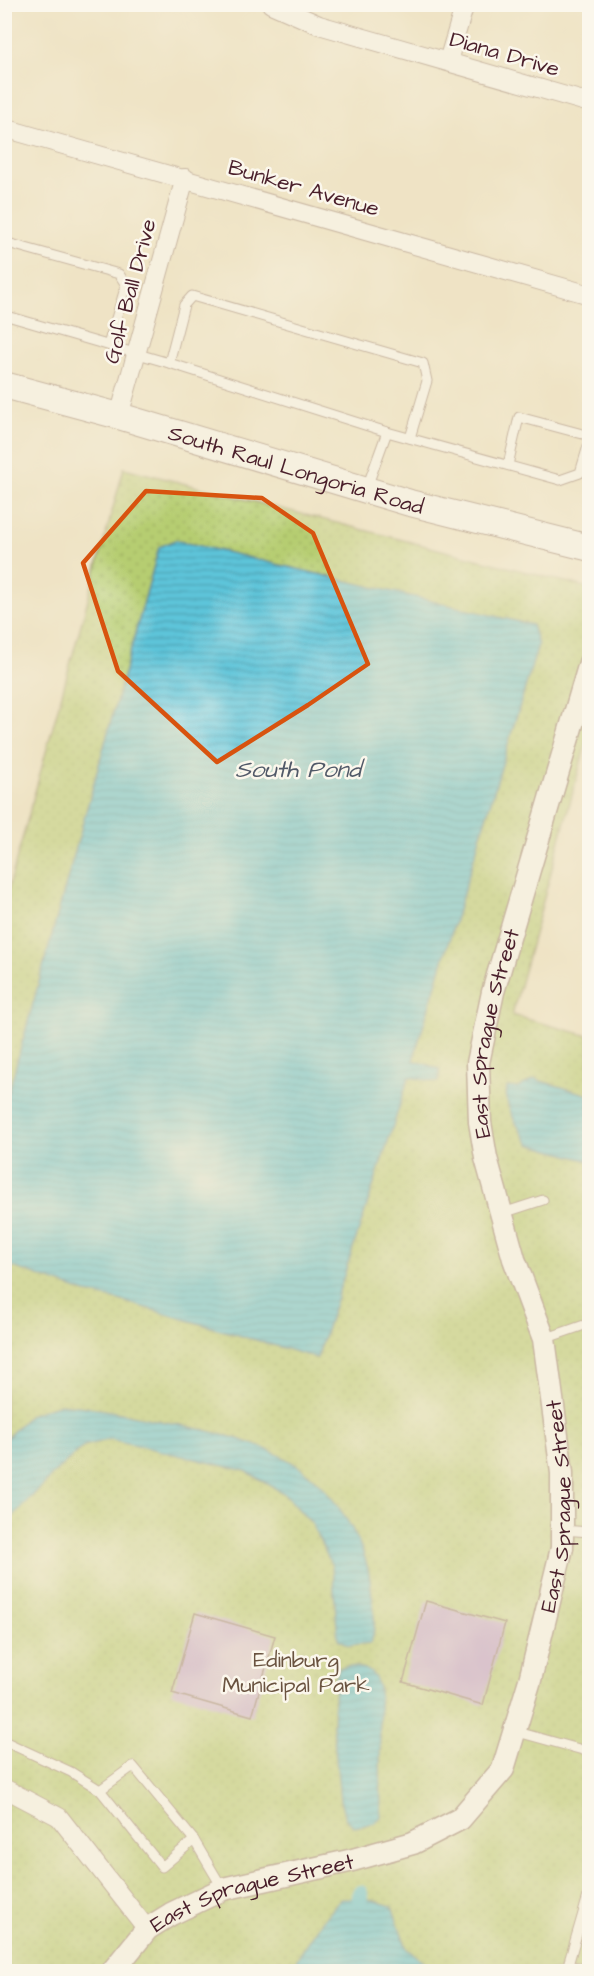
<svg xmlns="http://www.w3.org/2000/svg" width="594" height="1976" font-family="'Architects Daughter',sans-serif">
<defs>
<pattern id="park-dots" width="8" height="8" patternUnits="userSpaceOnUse" patternTransform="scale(1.5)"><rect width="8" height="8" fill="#b6cd71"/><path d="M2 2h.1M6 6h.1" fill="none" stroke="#9eb062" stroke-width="1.8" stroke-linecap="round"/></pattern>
<pattern id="water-rules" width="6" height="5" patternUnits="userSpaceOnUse" patternTransform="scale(1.5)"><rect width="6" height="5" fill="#5dc5da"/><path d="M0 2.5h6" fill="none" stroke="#4f9fb1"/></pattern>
</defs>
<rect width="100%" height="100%" fill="#fbf7ec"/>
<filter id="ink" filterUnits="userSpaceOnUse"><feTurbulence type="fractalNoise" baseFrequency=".0167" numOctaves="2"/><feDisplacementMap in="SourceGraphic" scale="12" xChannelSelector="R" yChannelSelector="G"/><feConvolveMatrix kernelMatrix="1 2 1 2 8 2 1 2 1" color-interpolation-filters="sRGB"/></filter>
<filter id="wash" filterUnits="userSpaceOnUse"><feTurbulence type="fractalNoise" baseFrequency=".008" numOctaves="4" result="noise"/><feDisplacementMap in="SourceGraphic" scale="24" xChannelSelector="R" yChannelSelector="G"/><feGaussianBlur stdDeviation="1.35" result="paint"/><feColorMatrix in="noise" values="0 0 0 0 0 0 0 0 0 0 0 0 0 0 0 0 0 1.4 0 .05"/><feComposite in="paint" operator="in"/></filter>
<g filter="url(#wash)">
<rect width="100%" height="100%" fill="#efe3c5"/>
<path fill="url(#park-dots)" stroke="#80764e" stroke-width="1.5" d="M124,468L589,588V733L512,1015L589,1036V1971L5,1972V901Z"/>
<g fill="url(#water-rules)" stroke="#547282" stroke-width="1.5">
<path d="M175,540L532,625L538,645L413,1060L440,1069L438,1082L409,1077L317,1358L119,1300L86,1293L5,1264V1105L159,547Z"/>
<path d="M534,1079L589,1095V1161L529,1144C519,1128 503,1106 507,1087L518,1088Z"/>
<path d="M60,1404C92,1407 123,1413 155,1420C202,1429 262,1440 302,1469C333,1491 365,1541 370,1580C372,1601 378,1622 371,1643L348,1645L338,1639L332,1566L312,1524L285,1494L246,1471L110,1439L84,1446L58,1469L17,1512L5,1522V1440L29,1415Z"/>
<path d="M348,1666C365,1668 374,1669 379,1688L381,1817L374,1823L355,1827L345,1818L340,1800L333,1726L335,1680L339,1668Z"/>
<path d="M342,1898H365L392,1906L407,1949L431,1968L432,1971H289L323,1920Z"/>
</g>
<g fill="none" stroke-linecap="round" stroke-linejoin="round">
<path stroke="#5dc5da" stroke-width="16" d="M360,1893V1898"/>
</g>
<g id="blocks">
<g fill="#c09bd4">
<path d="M426,1601L505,1623L483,1705L403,1682Z"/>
<path d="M195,1613L275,1636L252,1716L172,1693Z"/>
</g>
</g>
</g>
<g filter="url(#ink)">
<use href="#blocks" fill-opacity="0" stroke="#9c8178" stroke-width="1.5"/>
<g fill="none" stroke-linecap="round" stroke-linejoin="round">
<defs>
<g id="service">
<path d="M4,242L119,274L126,285L108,345"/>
<path d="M4,315L169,363L387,432"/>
<path d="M169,363L184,305L192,296L423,363L427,381L410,438"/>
<path d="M508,465L519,417L590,436"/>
<path d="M367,487L387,432L560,480L580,473L590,439"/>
<path d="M503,1213L543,1200"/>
<path d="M544,1339L590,1323"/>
<path d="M562,1530L590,1532"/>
<path d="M514,1731L590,1752"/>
<path d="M4,1741L71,1772L100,1790L162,1867L194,1840"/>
<path d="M100,1790L133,1766L194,1840L223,1889"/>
<path d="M590,1889L568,1965L590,1971"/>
</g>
<g id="minor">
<path d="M271,4L319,25L590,103"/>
<path d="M448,61L465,4"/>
<path d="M4,128L590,295"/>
<path d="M119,416L185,178"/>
<path d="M4,1788L59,1817L147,1929"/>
</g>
<g id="tertiary">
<path id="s1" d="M112,1972L147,1929L171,1914L223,1889L349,1861L413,1843L460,1819L503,1769L530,1680L562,1548V1473L544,1339L514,1259L486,1158L480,1122L478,1063L493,992L590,663"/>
</g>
<g id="secondary">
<path id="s2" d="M4,385L119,416L410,503L590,548"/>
</g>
</defs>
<use href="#service" stroke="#9c8178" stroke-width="11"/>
<use href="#minor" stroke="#9c8178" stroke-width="20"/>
<use href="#tertiary" stroke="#9c8178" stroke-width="25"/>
<use href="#secondary" stroke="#9c8178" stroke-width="28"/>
<use href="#service" stroke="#fff" stroke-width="9"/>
<use href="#minor" stroke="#fff" stroke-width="18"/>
<use href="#tertiary" stroke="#fff" stroke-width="22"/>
<use href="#secondary" stroke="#fff" stroke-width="26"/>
</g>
</g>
<path d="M0 0H594V1976H0ZM146,491L262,498L313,533L368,664L308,705L217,762L118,671L83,563Z" fill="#efe3c5" fill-opacity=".55" fill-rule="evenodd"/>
<path fill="none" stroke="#d8530f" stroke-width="4.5" stroke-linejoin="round" d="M146,491L262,498L313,533L368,664L308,705L217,762L118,671L83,563Z"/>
<g text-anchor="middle" stroke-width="5" stroke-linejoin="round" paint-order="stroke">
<g font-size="22" fill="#4a1f2b" stroke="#fbf7ec">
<text transform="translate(505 53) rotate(16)" y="8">Diana Drive</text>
<text transform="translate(304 187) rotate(16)" y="8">Bunker Avenue</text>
<text transform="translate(129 291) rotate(-75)" y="8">Golf Ball Drive</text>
<text dy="8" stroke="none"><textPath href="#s2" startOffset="304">South Raul Longoria Road</textPath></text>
<text dy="8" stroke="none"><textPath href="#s1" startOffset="1212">East Sprague Street</textPath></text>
<text dy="8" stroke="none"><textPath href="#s1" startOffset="726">East Sprague Street</textPath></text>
<text dy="8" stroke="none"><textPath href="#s1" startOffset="168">East Sprague Street</textPath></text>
</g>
<g font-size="22" fill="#6a5340" stroke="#fbf7ec">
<text x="296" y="1667">Edinburg<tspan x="296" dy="25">Municipal Park</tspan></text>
</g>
<g font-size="24" font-style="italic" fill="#515968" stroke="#fbf7ec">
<text x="298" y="777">South Pond</text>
</g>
</g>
<rect width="594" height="1976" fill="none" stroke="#fbf7ec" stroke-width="24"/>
</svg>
